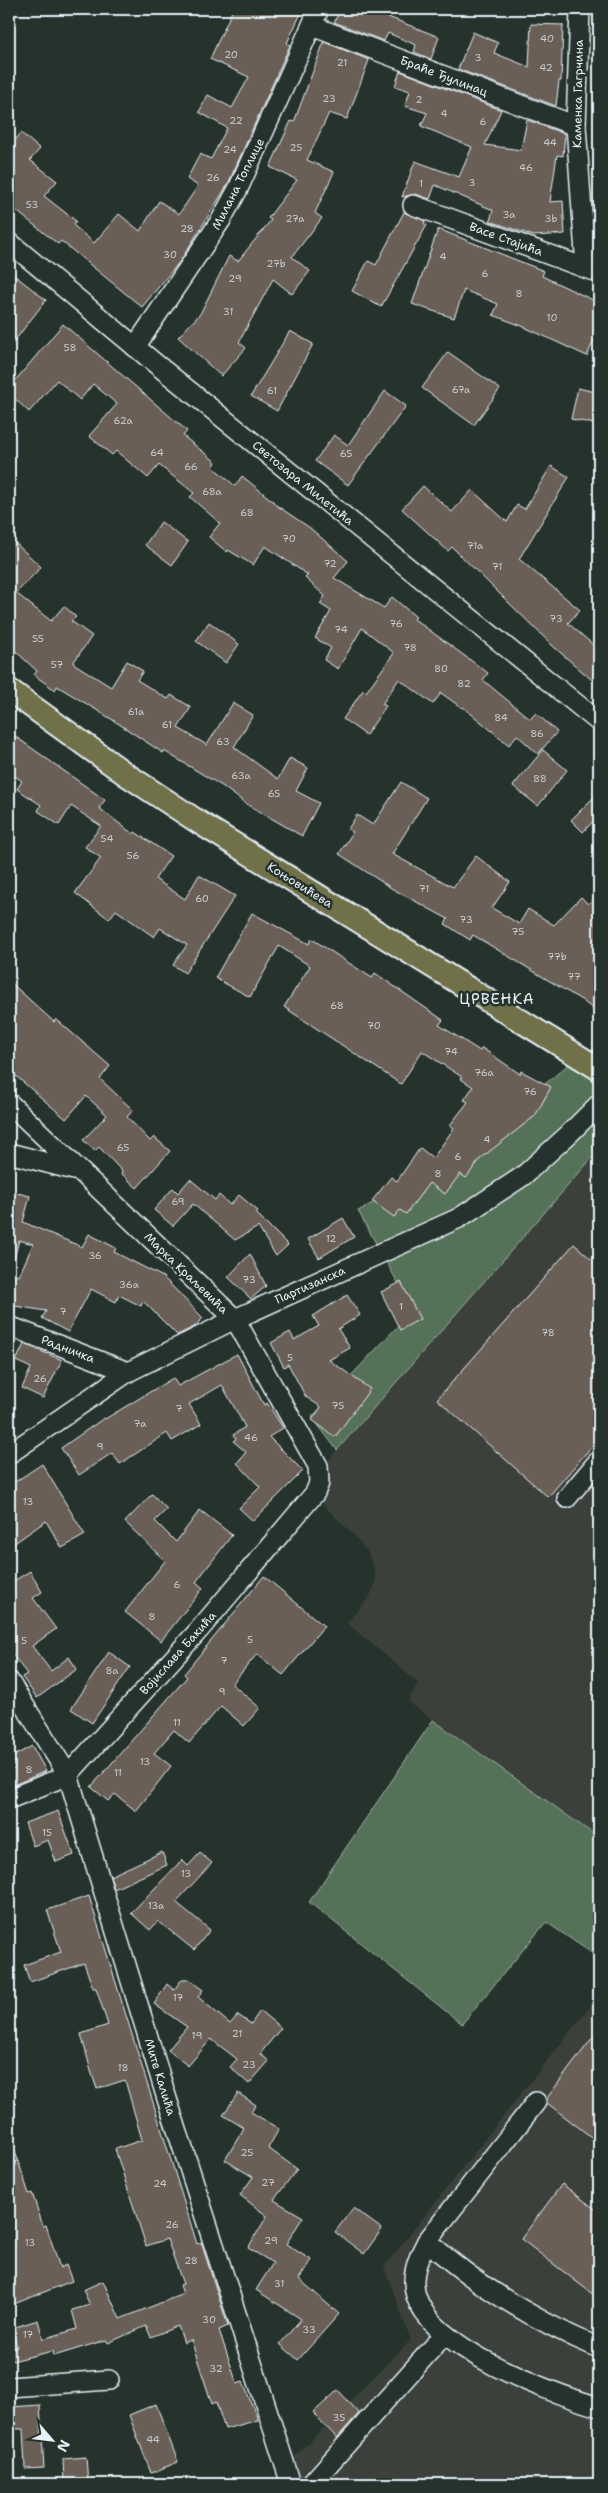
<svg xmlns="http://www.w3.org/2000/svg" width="608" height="2493" font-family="'Shantell Sans',sans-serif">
<rect width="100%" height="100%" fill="#26332d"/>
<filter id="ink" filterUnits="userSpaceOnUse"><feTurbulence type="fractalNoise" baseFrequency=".02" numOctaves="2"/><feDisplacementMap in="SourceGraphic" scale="10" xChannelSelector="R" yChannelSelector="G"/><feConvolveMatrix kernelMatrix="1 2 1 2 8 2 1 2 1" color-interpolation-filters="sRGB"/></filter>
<g filter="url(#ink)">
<g fill="#3b403a">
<path d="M599,1150V1838L408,1702L418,1683L347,1623L370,1596L376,1581L374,1569L367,1551L354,1535L305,1487Z"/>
<path d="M599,1995V2484H299L292,2459L411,2340L384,2267Z"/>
</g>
<g fill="#547158" stroke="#9eb1a8">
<path d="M599,1049V1150L337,1450L312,1417L413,1310L358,1211L464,1153L571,1062Z"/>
<path d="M433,1720L599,1838V1958L546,1922L462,2024L309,1902Z"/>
</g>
<g fill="#6b5e57" stroke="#e8f1f8">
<path d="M233,9H303L287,43L290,45L228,184L181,260L142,307L61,241L58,244L9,205V148L21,133L40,149L30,160L57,181L44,196L76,221L73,225L94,243L119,214L140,231L159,201L179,214L198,186L187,179L200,154L211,159L227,128L199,112L208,95L232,108L249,77L210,59Z"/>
<path d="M341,9H368L439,37L431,59L414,52L416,45L388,33L384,41L334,22Z"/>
<path d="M531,24L563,25L561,81H559L556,106L458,69L473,32L498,43L494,53L529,67Z"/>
<path d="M324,42L369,60L347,119L329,113L307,160L334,172L315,213L322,218L292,257L310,271L292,294L273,279L239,342L246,348L221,376L178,337L200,314L229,256L238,261L271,220L268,218L297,180L270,167L291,121L294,122Z"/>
<path d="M400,71L501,110L485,145L521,150L527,120L565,134L563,156L557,155L550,202L563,201L565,234L534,236L490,221L493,210L435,185L430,199L416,194L402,197L415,161L459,177L472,147L421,126L427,113L405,106L410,91L395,86Z"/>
<path d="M404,212L425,221L424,224L427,225L381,307L352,291L368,261L376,265Z"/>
<path d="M438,229L544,271L542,276L599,303V342L594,340L587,356L522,326L493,315L498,304L464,290L454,318L412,304Z"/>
<path d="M9,271L46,300L9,348Z"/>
<path d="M63,324L187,431L183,436L216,462L213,467L235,486L242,476L274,502L273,503L310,528L348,561L334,578L384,608L392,597L416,617L414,619L488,673L483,680L530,719L536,713L557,732L538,754L517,735L509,745L463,707L462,708L441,693L433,704L399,679L382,704L386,706L366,735L343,719L363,690L366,692L394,653L362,628L338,669L324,660L331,648L315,638L331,611L320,604L325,596L305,578L308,575L265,546L253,565L228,550L227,552L209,537L220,523L190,497L194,493L159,465L148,478L116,451L112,455L89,436L117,404L93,384L80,400L57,380L29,412L9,393V388Z"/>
<path d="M290,331L313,344L277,411L251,396Z"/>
<path d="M448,352L500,389L474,425L422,388Z"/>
<path d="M578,388L599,393V425L571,419Z"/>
<path d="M385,391L406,406L348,485L315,461L334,435L348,445Z"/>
<path d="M551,466L569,477L519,559L580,610L568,623L599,650V686L554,647L452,547L448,551L402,509L423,486L452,512L472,490L507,522L517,505L525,509Z"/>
<path d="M161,522L188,542L172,565L145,545Z"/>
<path d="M9,537L41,567L16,593L51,621L64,606L76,617L71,621L92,636L73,663L111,687L127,661L143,671L137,680L168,699L171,695L191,707L178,728L207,745L233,703L253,715L234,747L278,779L290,758L308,768L296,791L319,803L302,836L245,803L222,786L164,751L163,753L113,720L57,686L55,690L34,675L37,671L9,645Z"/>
<path d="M209,622L239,644L226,663L196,641Z"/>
<path d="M9,732L105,800L99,808L133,834L135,832L171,856L155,879L185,899L199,875L235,896L185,973L173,965L187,945L160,928L154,937L116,910L109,919L75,893L101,858L85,847L101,826L71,806L59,825L38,811L41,805L17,789L22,781L9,772Z"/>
<path d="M543,750L567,770L538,806L513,786Z"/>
<path d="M401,782L427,798L392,854L453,887L476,856L510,882L492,908L519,924L528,909L554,925L581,897L588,904L599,893V1014L583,1001L473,935L470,940L445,924L448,919L391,888L339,854L353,832L348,829L357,815L373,825Z"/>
<path d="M599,792V815L583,832L571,820Z"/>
<path d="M252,913L309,944L312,939L372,978L375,973L443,1020L439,1025L480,1051L482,1048L520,1074L521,1071L551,1087L535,1116L481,1158L466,1178L460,1174L445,1194L429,1183L406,1214L400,1210L394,1217L372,1201L391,1177L397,1181L420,1148L433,1158L454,1128L450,1125L468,1102L464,1100L473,1087L461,1079L462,1077L422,1051L401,1084L284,1007L310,966L279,946L250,997L215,978Z"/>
<path d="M9,981L54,1022L56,1019L110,1066L100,1079L133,1110L127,1117L150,1141L154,1137L170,1151L137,1188L121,1173L122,1171L99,1147L95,1151L83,1140L107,1115L86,1096L66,1119L9,1070Z"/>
<path d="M190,1179L215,1200L219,1195L230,1205L239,1195L258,1211L256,1213L288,1245L276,1256L258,1227L235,1240L193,1204L173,1226L154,1210L173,1188L178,1193Z"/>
<path d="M9,1191L30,1196L23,1222L82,1247L89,1234L116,1248L114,1252L163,1277L203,1318L194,1327L177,1335L143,1301L141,1306L119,1295L116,1302L91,1289L68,1332L42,1318L46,1311L9,1305V1274L19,1276L33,1244L19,1240L14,1259L9,1258Z"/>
<path d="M343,1218L354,1237L319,1258L308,1239Z"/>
<path d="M574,1244L599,1266V1438L548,1497L437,1399Z"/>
<path d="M250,1254L266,1286L251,1299L228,1277Z"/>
<path d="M401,1282L420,1319L400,1330L381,1292Z"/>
<path d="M347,1295L360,1315L338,1329L350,1348L329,1360L370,1389L335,1437L312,1420L321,1407L306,1397L288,1364L284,1367L271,1343L290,1332L294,1340L319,1326L313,1316Z"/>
<path d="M24,1344L62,1360L43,1398L22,1388L31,1368L16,1361Z"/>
<path d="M237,1354L264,1405L267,1403L283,1428L269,1437L303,1471L253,1521L239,1508L260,1487L237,1463L246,1452L233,1441L236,1439L233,1435L245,1427L222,1385L189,1404L201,1424L172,1441L167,1433L120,1464L112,1453L79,1475L61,1448L104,1418L105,1419L173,1378L178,1386Z"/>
<path d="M42,1464L85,1535L62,1548L46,1521L9,1547V1486Z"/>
<path d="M152,1494L167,1509L155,1521L176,1542L200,1510L232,1535L196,1582L203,1588L161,1641L125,1612L165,1561L125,1522Z"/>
<path d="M30,1571L42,1592L33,1598L56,1629L32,1646L51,1671L69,1657L77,1669L37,1698L22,1677L27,1674L9,1650V1584Z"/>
<path d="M264,1576L324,1626L283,1675L257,1654L232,1684L260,1708L244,1726L221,1706L189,1743L174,1730L154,1753L171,1766L136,1811L115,1794L108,1801L91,1787L187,1677L184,1674Z"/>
<path d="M109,1652L130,1667L92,1723L71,1709Z"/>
<path d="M32,1746L46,1771L9,1787V1772L15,1768L10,1758Z"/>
<path d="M58,1811L74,1855L56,1862L48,1840L33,1846L25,1823Z"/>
<path d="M162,1852L167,1865L114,1889L110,1876Z"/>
<path d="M200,1853L212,1863L176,1902L210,1930L194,1950L158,1921L150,1930L131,1913L182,1860L188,1866Z"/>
<path d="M89,1896L197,2244L201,2242L228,2326L219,2330L237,2384L243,2382L258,2420L225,2429L216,2402L212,2404L191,2340L184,2343L178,2326L151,2337L146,2326L108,2343L106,2340L54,2356L53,2351L12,2361L9,2350L17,2347L12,2328L38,2320L43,2339L77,2329L72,2310L90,2305L83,2290L103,2281L120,2319L183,2294L180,2285L183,2284L167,2239L146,2246L115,2149L142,2140L125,2080L97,2089L91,2071L81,2034L108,2025L96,1988H93L84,1963L30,1982L24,1965L61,1952L47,1910Z"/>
<path d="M182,1979H188L203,1990L198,1997L230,2024L238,2015L251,2024L260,2011L281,2028L260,2054L269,2061L249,2084L230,2067L237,2059L211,2039L188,2066L168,2050L187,2027L154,2004L167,1984L174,1990Z"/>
<path d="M599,2029V2143L547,2103V2098Z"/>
<path d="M238,2093L256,2105L251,2112L279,2129L268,2148L297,2169L274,2200L303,2217L286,2244L311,2260L299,2279L339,2314L298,2360L280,2344L301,2319L256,2290L273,2263L248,2248L267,2216L240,2195L253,2177L225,2160L244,2128L223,2115Z"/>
<path d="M12,2142L29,2194L32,2193L43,2226L46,2225L60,2268L66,2265L72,2281L9,2306V2143Z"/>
<path d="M562,2184L599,2212V2299L521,2239Z"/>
<path d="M353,2208L382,2229L364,2254L335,2232Z"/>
<path d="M338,2390L359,2413L337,2438L313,2413Z"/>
<path d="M156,2404L178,2462L151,2473L129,2415Z"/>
<path d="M40,2405L44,2468L25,2469L23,2429H11L10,2407Z"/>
<path d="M86,2457L88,2484H64L63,2459Z"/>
</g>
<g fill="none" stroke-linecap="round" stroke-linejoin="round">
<defs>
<g id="minor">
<path d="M580,9L576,126L586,268"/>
<path d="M312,26L576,126"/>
<path d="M413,205L599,273"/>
<path d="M9,242L156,364L599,722"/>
<path d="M135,347L221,220L238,189L319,9"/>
<path d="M9,1103L235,1319L318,1466L319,1483L315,1493L199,1630L68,1775L9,1799"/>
<path d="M9,1153L78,1171"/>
<path d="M9,1326L128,1372"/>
<path d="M9,1454L128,1372L235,1319L459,1218L523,1176L569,1134L599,1104"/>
<path d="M567,1498L599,1460"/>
<path d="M9,1681L68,1775L167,2099L291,2484"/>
<path d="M536,2102L427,2241C418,2258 410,2276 416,2296C431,2348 550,2393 599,2407"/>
<path d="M427,2241C478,2287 536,2321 599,2348"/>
<path d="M9,2387L109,2380"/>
<path d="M311,2484L444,2335"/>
</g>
<path id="major" d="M9,690L127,775L200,823L599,1069"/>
</defs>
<use href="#minor" stroke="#e8f1f8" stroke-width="22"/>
<use href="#major" stroke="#e8f1f8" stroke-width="26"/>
<use href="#minor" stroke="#26332d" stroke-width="19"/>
<use href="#major" stroke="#70704a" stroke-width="22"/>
</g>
</g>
<g text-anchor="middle" stroke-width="5" stroke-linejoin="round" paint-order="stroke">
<g font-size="10" fill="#c9ccd0">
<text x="547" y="42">40</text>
<text x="231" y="58">20</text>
<text x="478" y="61">3</text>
<text x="342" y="66">21</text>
<text x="546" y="71">42</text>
<text x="329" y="102">23</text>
<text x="419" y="103">2</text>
<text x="444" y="117">4</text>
<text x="236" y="124">22</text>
<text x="483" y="125">6</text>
<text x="550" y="146">44</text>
<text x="296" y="151">25</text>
<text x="230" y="153">24</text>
<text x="526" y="171">46</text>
<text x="213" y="181">26</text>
<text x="472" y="186">3</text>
<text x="421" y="187">1</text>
<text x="32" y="208">53</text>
<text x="509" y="218">3a</text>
<text x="295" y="222">27a</text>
<text x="551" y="222">3b</text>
<text x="187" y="232">28</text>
<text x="170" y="258">30</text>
<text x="443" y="260">4</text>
<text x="276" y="267">27b</text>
<text x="485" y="277">6</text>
<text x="235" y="282">29</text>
<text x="519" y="297">8</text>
<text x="228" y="315">31</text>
<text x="552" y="321">10</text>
<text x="70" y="351">58</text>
<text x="461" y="393">67a</text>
<text x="272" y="394">61</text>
<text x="123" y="424">62a</text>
<text x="157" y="456">64</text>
<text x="346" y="457">65</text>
<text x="191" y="470">66</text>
<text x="212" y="495">68a</text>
<text x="247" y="516">68</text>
<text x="289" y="542">70</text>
<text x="475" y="549">71a</text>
<text x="330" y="567">72</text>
<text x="497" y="570">71</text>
<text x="556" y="622">73</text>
<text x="396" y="627">76</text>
<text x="341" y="633">74</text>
<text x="38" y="642">55</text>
<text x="410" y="651">78</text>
<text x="57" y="668">57</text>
<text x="441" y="672">80</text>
<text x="464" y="687">82</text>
<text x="136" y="715">61a</text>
<text x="501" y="721">84</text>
<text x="167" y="728">61</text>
<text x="537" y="737">86</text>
<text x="223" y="745">63</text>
<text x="241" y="779">63a</text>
<text x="540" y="782">88</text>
<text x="274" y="797">65</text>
<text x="107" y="842">54</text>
<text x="133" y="859">56</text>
<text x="424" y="892">71</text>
<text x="202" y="902">60</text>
<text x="466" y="923">73</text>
<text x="518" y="935">75</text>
<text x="557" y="960">77b</text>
<text x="574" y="980">77</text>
<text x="337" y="1009">68</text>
<text x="374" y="1029">70</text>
<text x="451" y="1055">74</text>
<text x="484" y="1076">76a</text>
<text x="530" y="1095">76</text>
<text x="487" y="1143">4</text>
<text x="123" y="1151">65</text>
<text x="458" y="1160">6</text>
<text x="438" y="1177">8</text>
<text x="178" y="1205">69</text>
<text x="331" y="1242">12</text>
<text x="95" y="1259">36</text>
<text x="249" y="1283">73</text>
<text x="129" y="1288">36a</text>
<text x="401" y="1310">1</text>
<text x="63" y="1315">7</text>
<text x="548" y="1336">78</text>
<text x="290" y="1361">5</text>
<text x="40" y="1382">26</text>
<text x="338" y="1409">75</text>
<text x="179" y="1412">7</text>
<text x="140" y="1427">7a</text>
<text x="251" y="1441">46</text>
<text x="100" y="1450">9</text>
<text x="28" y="1505">13</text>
<text x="177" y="1588">6</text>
<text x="152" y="1620">8</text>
<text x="250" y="1643">5</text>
<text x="24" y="1644">5</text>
<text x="224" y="1664">7</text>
<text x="112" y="1674">8a</text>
<text x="222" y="1695">9</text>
<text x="177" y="1726">11</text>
<text x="145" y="1765">13</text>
<text x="29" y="1773">8</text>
<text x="118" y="1776">11</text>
<text x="47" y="1836">15</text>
<text x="186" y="1877">13</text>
<text x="156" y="1909">13a</text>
<text x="178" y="2001">17</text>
<text x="237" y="2037">21</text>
<text x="197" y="2039">19</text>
<text x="249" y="2068">23</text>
<text x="123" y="2071">18</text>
<text x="247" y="2156">25</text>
<text x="268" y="2186">27</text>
<text x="160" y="2187">24</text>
<text x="172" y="2228">26</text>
<text x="271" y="2244">29</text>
<text x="30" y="2246">13</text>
<text x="191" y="2264">28</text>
<text x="279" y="2287">31</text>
<text x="209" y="2323">30</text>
<text x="309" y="2333">33</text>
<text x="28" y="2338">17</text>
<text x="216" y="2372">32</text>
<text x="339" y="2421">35</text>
<text x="153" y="2443">44</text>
</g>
<g font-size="12" fill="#e8f1f8" stroke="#26332d">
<text transform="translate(444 76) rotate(21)" y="4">Браће Ђулинац</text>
<text transform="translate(578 94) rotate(-89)" y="4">Каменка Гагрчина</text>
<text transform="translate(238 184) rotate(-63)" y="4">Милана Топлице</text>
<text transform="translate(506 239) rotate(20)" y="4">Васе Стајића</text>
<text transform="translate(303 483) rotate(39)" y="4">Светозара Милетића</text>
<text transform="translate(300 885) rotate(32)" y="4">Коњовићева</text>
<text transform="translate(186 1273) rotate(44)" y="4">Марка Краљевића</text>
<text transform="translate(310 1285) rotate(-24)" y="4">Партизанска</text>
<text transform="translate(68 1349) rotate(21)" y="4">Радничка</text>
<text transform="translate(178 1653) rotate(-48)" y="4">Војислава Бакића</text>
<text transform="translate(160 2077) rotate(73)" y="4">Мите Калића</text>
</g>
<g font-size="15" letter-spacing="1" fill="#e8f1f8" stroke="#26332d">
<text x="497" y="1004">ЦРВЕНКА</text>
</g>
</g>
<rect width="608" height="2493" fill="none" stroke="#26332d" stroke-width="30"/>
<rect x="15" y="15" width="578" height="2463" fill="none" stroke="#e8f1f8" stroke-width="2" filter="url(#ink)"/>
<g transform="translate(52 2440) rotate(118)" stroke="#26332d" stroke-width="4" paint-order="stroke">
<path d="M0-4L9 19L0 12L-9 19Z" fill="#e8f1f8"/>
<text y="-8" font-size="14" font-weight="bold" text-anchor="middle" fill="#e8f1f8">N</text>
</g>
</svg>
